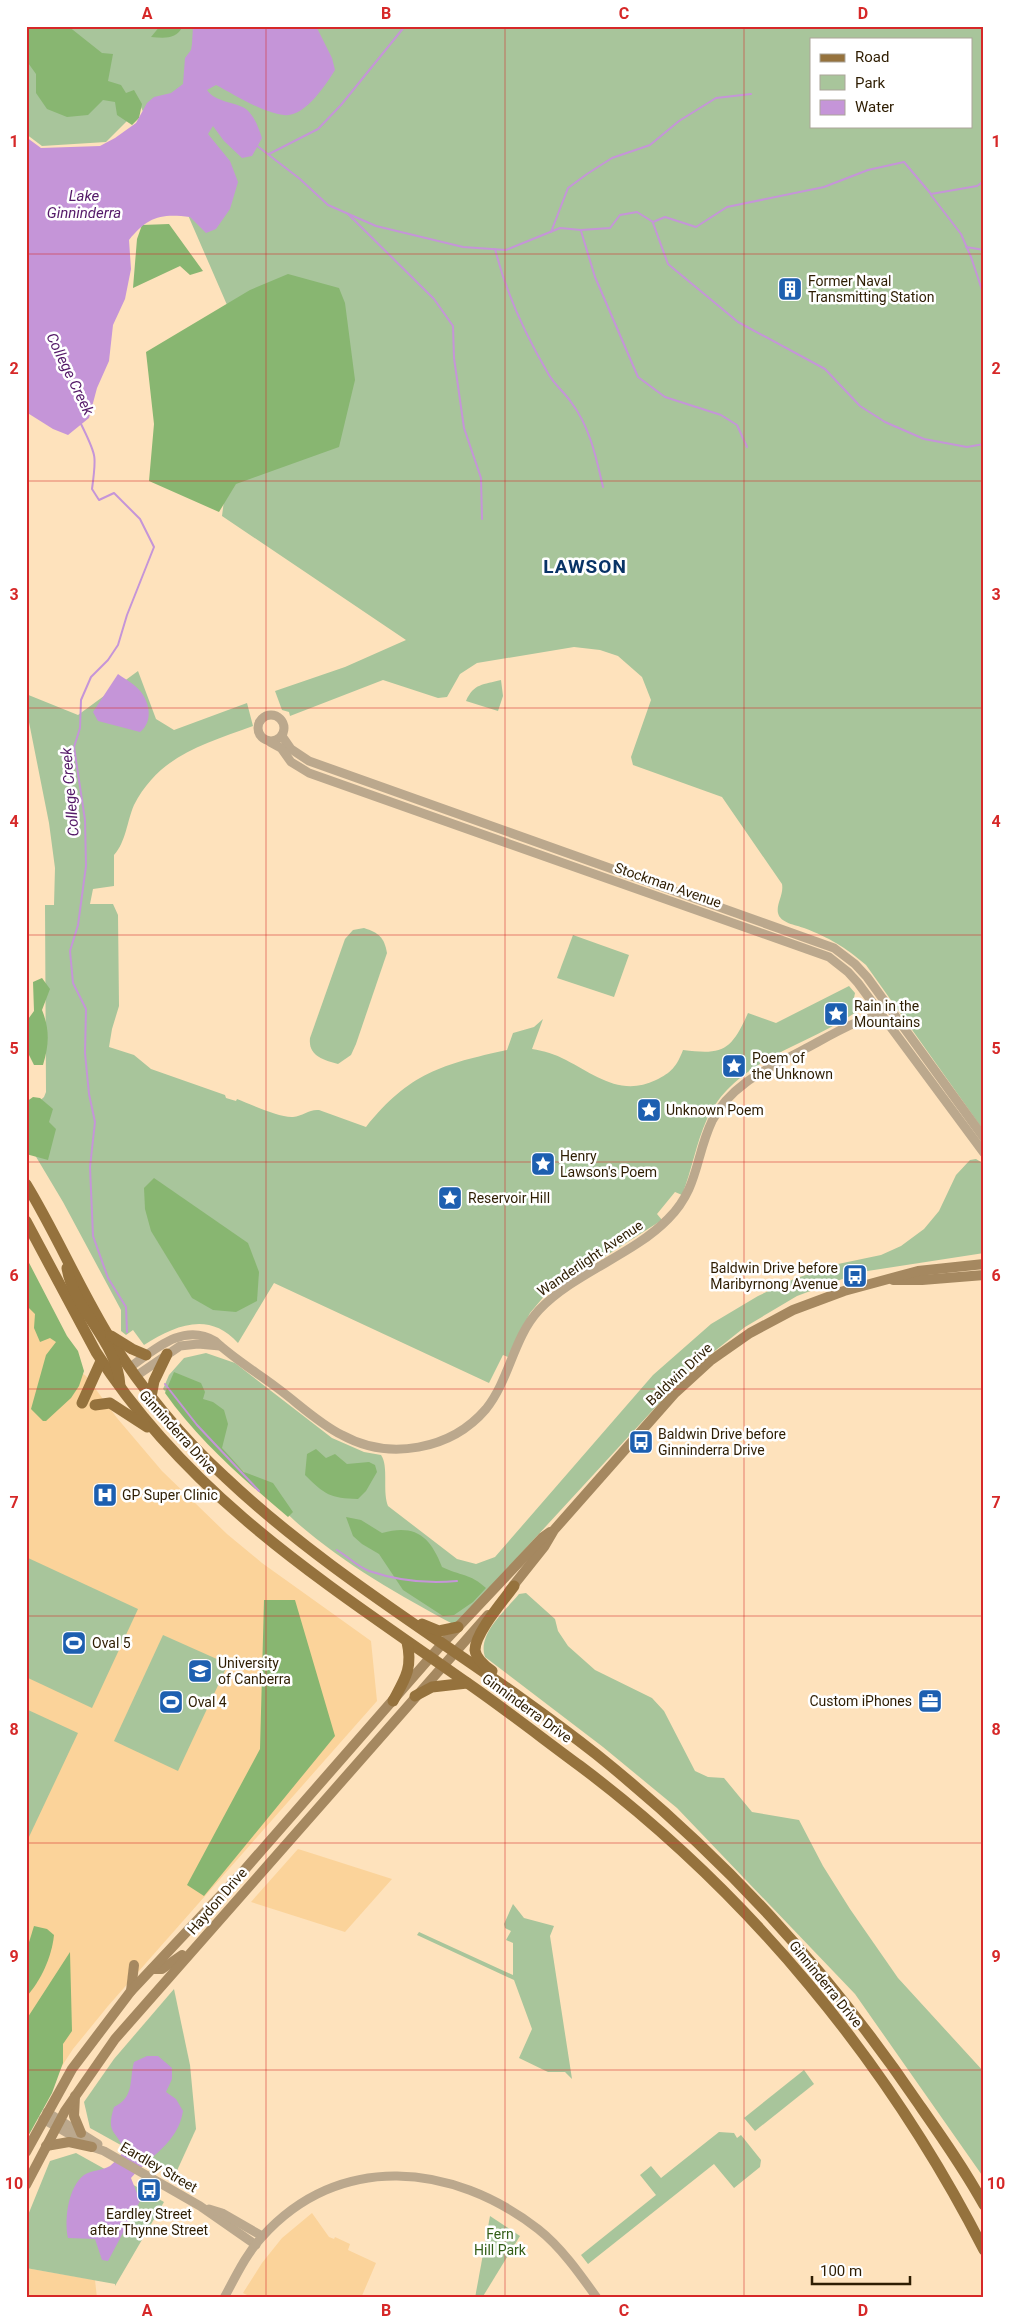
<svg xmlns="http://www.w3.org/2000/svg" width="1010" height="2324" font-family="Roboto,sans-serif">
<rect width="100%" height="100%" fill="#fee2bc"/>
<g fill="#fbd39a">
<path d="M26,1267L75,1368L86,1376L117,1418L162,1471L227,1534L262,1563L371,1641L377,1701L108,2006L73,2049L43,2095L26,2125Z"/>
<path d="M298,1849L317,1855L392,1879L345,1932L251,1902Z"/>
<path d="M312,2213L329,2237L334,2239L335,2237L350,2244L348,2250L376,2263L361,2298H253L243,2293L262,2263L282,2238Z"/>
<path d="M26,2268L95,2280L97,2298H26Z"/>
</g>
<g fill="#a8c59b" fill-rule="evenodd">
<path d="M26,26H984V1131L866,965C845,947 830,938 804,928C796,925 780,923 778,913C776,904 784,894 782,884L722,797L633,765L631,757L651,700L642,677L618,656L600,650L574,647L477,663L460,674L447,697L438,698L383,680L290,716L289,712L282,710L275,691L345,667L406,640L222,516L244,344L141,107L106,142L42,146L26,134ZM811,39H971V126H811Z"/>
<path d="M138,671L156,719L174,730L247,703L253,726C204,744 160,755 134,805C127,821 126,842 114,855V886L93,889L90,904H113L118,915L119,1006L112,1029L109,1047L134,1055L151,1069L225,1095L226,1098L236,1101L237,1099C250,1104 280,1118 293,1117C303,1116 309,1109 319,1110L366,1127C409,1073 443,1064 507,1050L513,1033L534,1027L543,1019L532,1049C544,1051 555,1054 566,1060C595,1075 621,1097 656,1080C671,1073 677,1066 683,1050C723,1055 731,1051 748,1013L776,1023L849,986L855,993L854,998L859,1010C809,1046 736,1058 707,1119C696,1143 692,1170 682,1195L675,1192L657,1214L662,1220L546,1294L530,1313L508,1357L503,1355L489,1383L274,1283L238,1343C209,1311 176,1325 144,1345L133,1330L126,1335L121,1331V1310L63,1202L26,1140V1113L44,1097L46,1092L45,905H54L55,868L49,823L26,707V694L78,715Z"/>
<path d="M501,680L503,696L498,711L466,701C474,683 483,685 501,680Z"/>
<path d="M364,928C379,933 384,937 387,953L356,1044L351,1055L338,1064C323,1060 308,1056 310,1038L345,939L353,930Z"/>
<path d="M573,935L629,955L614,997L557,978Z"/>
<path d="M976,1159L984,1164V1253L861,1272L797,1296L745,1327L687,1373L455,1625C400,1596 341,1562 295,1521C249,1479 207,1433 163,1389L169,1375L184,1358L206,1353L235,1363L332,1438L364,1452L381,1455C389,1466 382,1491 388,1506L457,1559L476,1564L495,1557L653,1375L711,1324L758,1296L794,1279L838,1264L881,1255L901,1246L924,1229L939,1211L956,1175L970,1160Z"/>
<path d="M26,1557L138,1609L92,1708L26,1677Z"/>
<path d="M526,1593L555,1619L558,1631L568,1646L595,1670L652,1698L664,1711L695,1771L708,1777L724,1778L752,1812L799,1820L823,1866L850,1909L898,1978L984,2072V2178L855,1994L677,1808L603,1747L485,1657C477,1634 505,1611 519,1594Z"/>
<path d="M163,1635L228,1664L178,1771L114,1741Z"/>
<path d="M26,1709L78,1733L28,1839L26,1838Z"/>
<path d="M513,1904L524,1918L554,1926L550,1936L572,2079L565,2072H548L519,2058L532,2029L514,1980L417,1935L419,1932L513,1975V1943L506,1940L511,1931L505,1928L504,1924Z"/>
<path d="M174,1989L190,2065L196,2129L175,2175L90,2128L84,2102L114,2059Z"/>
<path d="M804,2070L814,2084L755,2131L744,2118Z"/>
<path d="M719,2132L734,2133L737,2138L741,2135L761,2160L760,2167L734,2188L714,2164L588,2264L581,2255L656,2195L640,2175L651,2166L661,2178Z"/>
<path d="M76,2153L164,2202L115,2286V2284L26,2268V2220L50,2161Z"/>
<path d="M490,2216L520,2236L482,2298H475Z"/>
</g>
<g fill="#88b671">
<path d="M26,26H68L102,53L113,54L108,81L121,85L126,93L134,90L142,104L139,118L132,125L117,115L115,102L103,100L88,115L67,117L47,109L36,93V74L26,60Z"/>
<path d="M160,26H183C176,40 164,38 151,37Z"/>
<path d="M169,224L203,271L190,275L180,266L133,288L137,239L142,225Z"/>
<path d="M288,274L339,288L345,303L355,380L339,447L236,484L219,512L149,481L154,424L146,352L250,290Z"/>
<path d="M42,978L50,989L42,1010C50,1030 49,1045 43,1065H34L26,1049V1022L34,1011L33,982Z"/>
<path d="M33,1097L40,1098L53,1109L49,1122L56,1129L48,1160L26,1154V1102Z"/>
<path d="M154,1178L248,1243L259,1272L257,1301L236,1312L213,1310L192,1298L151,1231L145,1209L144,1188Z"/>
<path d="M26,1257L67,1336L78,1351L84,1371L79,1386L71,1398L46,1421H43L31,1409L46,1355L56,1342L50,1338L40,1342L34,1328L35,1314L26,1305Z"/>
<path d="M174,1372L201,1383L205,1392L203,1399L213,1402L224,1410L228,1424L222,1448L244,1472L273,1483L293,1512L288,1517C244,1480 198,1440 165,1393Z"/>
<path d="M316,1449L326,1458L335,1454L347,1464L369,1462L375,1465L377,1472L366,1491L358,1499C330,1498 325,1495 305,1475L307,1454Z"/>
<path d="M346,1517L361,1520L382,1533C415,1524 430,1536 442,1567C460,1576 470,1573 486,1588L473,1602L454,1615L443,1616L403,1590L379,1554L362,1544L353,1536Z"/>
<path d="M264,1600H295L335,1736L204,1896L187,1885L260,1749Z"/>
<path d="M34,1926L47,1929L54,1935C52,1956 41,1981 26,1997V1952Z"/>
<path d="M70,1952L72,2031L63,2044V2063L52,2093L26,2140V2020Z"/>
</g>
<g fill="#c595d8">
<path d="M193,26H316L332,58L335,70C326,85 304,118 284,115C263,113 235,95 216,85L207,90C216,103 234,101 246,109C254,115 259,129 262,138L252,156L242,158L224,141L213,126L208,134L230,161L238,182L230,209L216,229L206,233L190,217C161,213 147,217 129,240L131,269L125,299L113,325L109,361L97,388L89,418L68,435L53,429L26,412V137L41,148L100,146L115,138L136,123L147,103L154,97L171,93L183,84L185,58L191,50L192,44Z"/>
<path d="M118,674C125,679 136,685 141,692C150,704 153,722 140,732L98,721L93,712Z"/>
<path d="M147,2056H158L172,2068V2079L166,2092L176,2099L183,2111C178,2143 150,2156 131,2178L140,2201L108,2261L102,2260L95,2239L68,2238C64,2220 68,2187 84,2175C91,2170 102,2171 110,2166C115,2162 119,2156 124,2152C118,2129 105,2136 114,2107C135,2097 129,2080 134,2062Z"/>
</g>
<g fill="none" stroke-linecap="round" stroke-linejoin="round">
<g stroke="#c595d8" stroke-width="2">
<path d="M256,145L300,179L328,205L376,226L463,247L506,250L560,228L581,230L610,228L620,215L637,212L653,222L665,217L696,227L727,207L824,187L868,170L904,162L931,194L977,186L984,181"/>
<path d="M269,154L318,129L341,105L405,26"/>
<path d="M931,195L961,234L971,257L984,296"/>
<path d="M348,214L434,299L453,326L454,358L464,428L481,478L482,519"/>
<path d="M653,223L668,264L738,322L825,369L860,406L885,422L924,439L967,447L984,444"/>
<path d="M581,231L595,277L638,377L665,397L721,415L737,425L747,447"/>
<path d="M551,232L568,188L587,174L612,158L650,145L679,121L716,98L751,94"/>
<path d="M966,247L984,250"/>
<path d="M495,249C506,293 526,336 549,375C555,385 564,392 571,402C590,427 596,457 603,487"/>
<path d="M81,424C96,455 97,454 92,489L99,500L114,493L140,519L154,547L127,615L118,645L108,660L91,677L81,700L80,728L74,747L85,820L86,866L78,925L70,951L73,983L86,1009L85,1053L89,1094L95,1122L90,1167L93,1236L108,1278L126,1307L127,1332"/>
<path d="M165,1384L197,1425L259,1491"/>
<path d="M337,1550C347,1556 358,1567 369,1571C396,1580 428,1584 457,1581"/>
</g>
<g stroke="#bba88d" stroke-width="9">
<circle cx="271" cy="728" r="13"/>
<path d="M282,736L291,749L309,761L834,948L855,964L867,977L984,1138"/>
<path d="M270,742L281,748L291,762L309,773L829,957L848,972L858,983L984,1153"/>
<path d="M129,1368C154,1350 183,1322 215,1341C233,1358 256,1372 276,1387C298,1403 318,1423 342,1435C389,1461 451,1450 486,1409C510,1379 513,1338 539,1310C574,1273 633,1255 668,1219C699,1188 695,1157 712,1121C731,1084 767,1069 803,1050C820,1041 837,1031 855,1023C863,1020 872,1018 880,1014L885,1003"/>
<path d="M136,1376L180,1346L198,1344L220,1346"/>
<path d="M47,2112L98,2144"/>
<path d="M43,2119L92,2147L104,2151L200,2206L256,2245"/>
<path d="M209,2209L222,2213L262,2236"/>
<path d="M224,2298C235,2278 246,2254 262,2237C339,2151 453,2163 538,2229C561,2247 580,2274 597,2298"/>
</g>
<g stroke="#a58860" stroke-width="10">
<path d="M893,1280H922L984,1275"/>
<path d="M509,1591L544,1547L554,1530L675,1393L710,1361L750,1333L793,1310L844,1291L918,1271L984,1264"/>
<path d="M152,1969H162L182,1955"/>
<path d="M131,1991L134,1965"/>
<path d="M75,2096L74,2116L81,2133"/>
<path d="M46,2146L69,2142L92,2147"/>
<path d="M26,2152L72,2069L131,1991L240,1875L442,1644L543,1537L550,1532"/>
<path d="M26,2185L65,2111L115,2039L488,1615"/>
</g>
<g stroke="#95723d" stroke-width="11">
<path d="M26,1184C57,1235 80,1290 111,1340C141,1388 183,1439 225,1477C337,1583 475,1658 596,1754C723,1856 827,1969 918,2103C941,2136 965,2170 984,2205"/>
<path d="M26,1221L96,1352C190,1499 327,1584 466,1682C505,1709 542,1738 580,1766C749,1893 888,2062 984,2250"/>
<path d="M67,1268C74,1311 118,1342 120,1386"/>
<path d="M111,1336L132,1349L146,1355"/>
<path d="M151,1397L154,1381L167,1354"/>
<path d="M82,1403L101,1361"/>
<path d="M95,1405L110,1403L147,1427"/>
<path d="M422,1624L439,1631L458,1627"/>
<path d="M492,1671C485,1666 476,1659 475,1650C475,1633 504,1600 514,1586"/>
<path d="M415,1696L432,1687L467,1683"/>
<path d="M393,1701C405,1679 413,1668 407,1642"/>
</g>
</g>
<path fill="none" stroke="#d62828" stroke-width="1" stroke-opacity="0.55" d="M266,26V2298M505,26V2298M744,26V2298M26,254H984M26,481H984M26,708H984M26,935H984M26,1162H984M26,1389H984M26,1616H984M26,1843H984M26,2070H984"/>
<defs>
<symbol id="building-square" viewBox="-11 -11 22 22"><rect x="-9" y="-9" width="18" height="18" rx="4" fill="#1d5fb0" stroke="#fff"/><path d="M-4-6H4V6H1V3H-1V6H-4ZM-2.5-4.3h1.7v1.8h-1.7ZM.8-4.3h1.7v1.8H.8ZM-2.5-1h1.7V.8h-1.7ZM.8-1h1.7V.8H.8Z" fill="#fff"/></symbol>
<symbol id="sight-square" viewBox="-11 -11 22 22"><rect x="-9" y="-9" width="18" height="18" rx="4" fill="#1d5fb0" stroke="#fff"/><path d="M0-6L1.8-2.2L6-1.7L2.9 1.2L3.7 5.4L0 3.3L-3.7 5.4L-2.9 1.2L-6-1.7L-1.8-2.2Z" fill="#fff"/></symbol>
<symbol id="bus-square" viewBox="-11 -11 22 22"><rect x="-9" y="-9" width="18" height="18" rx="4" fill="#1d5fb0" stroke="#fff"/><path d="M-5-6H5V4H4V6H2V4H-2V6H-4V4H-5ZM-3.5-4V0h7V-4ZM-3.5 1.2v1.5H-2V1.2ZM2 1.2v1.5H3.5V1.2Z" fill="#fff"/></symbol>
<symbol id="hospital-square" viewBox="-11 -11 22 22"><rect x="-9" y="-9" width="18" height="18" rx="4" fill="#1d5fb0" stroke="#fff"/><path d="M-5-5h3v3.5h4V-5h3V5h-3V1.5h-4V5h-3Z" fill="#fff"/></symbol>
<symbol id="stadium-square" viewBox="-11 -11 22 22"><rect x="-9" y="-9" width="18" height="18" rx="4" fill="#1d5fb0" stroke="#fff"/><path d="M0-5a6.5 5 0 1 0 0 10a6.5 5 0 1 0 0-10ZM-3.5-1.8h7v3.6h-7Z" fill="#fff"/></symbol>
<symbol id="university-square" viewBox="-11 -11 22 22"><rect x="-9" y="-9" width="18" height="18" rx="4" fill="#1d5fb0" stroke="#fff"/><path d="M0-5L7-2L0 1L-7-2ZM-4 1L0 2.5L4 1V4Q0 6-4 4Z" fill="#fff"/></symbol>
<symbol id="office-square" viewBox="-11 -11 22 22"><rect x="-9" y="-9" width="18" height="18" rx="4" fill="#1d5fb0" stroke="#fff"/><path d="M-6-3h4V-5.5h4V-3h4V5H-6ZM-1-4.5V-3h2v-1.5ZM-6 0V1H6V0Z" fill="#fff"/></symbol>
</defs>
<g fill-rule="evenodd">
<use href="#building-square" x="776" y="275" width="28" height="28"/>
<use href="#sight-square" x="822" y="1000" width="28" height="28"/>
<use href="#sight-square" x="720" y="1052" width="28" height="28"/>
<use href="#sight-square" x="635" y="1096" width="28" height="28"/>
<use href="#sight-square" x="529" y="1150" width="28" height="28"/>
<use href="#sight-square" x="436" y="1184" width="28" height="28"/>
<use href="#bus-square" x="841" y="1262" width="28" height="28"/>
<use href="#bus-square" x="627" y="1428" width="28" height="28"/>
<use href="#hospital-square" x="91" y="1481" width="28" height="28"/>
<use href="#stadium-square" x="60" y="1629" width="28" height="28"/>
<use href="#university-square" x="186" y="1657" width="28" height="28"/>
<use href="#office-square" x="916" y="1687" width="28" height="28"/>
<use href="#stadium-square" x="157" y="1688" width="28" height="28"/>
<use href="#bus-square" x="135" y="2176" width="28" height="28"/>
</g>
<g text-anchor="middle" stroke-width="5" stroke-linejoin="round" paint-order="stroke">
<g font-size="14" fill="#2e1d02" stroke="#fff" text-anchor="start">
<text x="808" y="286">Former Naval<tspan x="808" dy="16">Transmitting Station</tspan></text>
<text x="854" y="1011">Rain in the<tspan x="854" dy="16">Mountains</tspan></text>
<text x="752" y="1063">Poem of<tspan x="752" dy="16">the Unknown</tspan></text>
<text x="666" y="1115">Unknown Poem</text>
<text x="560" y="1161">Henry<tspan x="560" dy="16">Lawson's Poem</tspan></text>
<text x="468" y="1203">Reservoir Hill</text>
<text x="838" y="1273" text-anchor="end">Baldwin Drive before<tspan x="838" dy="16">Maribyrnong Avenue</tspan></text>
<text x="658" y="1439">Baldwin Drive before<tspan x="658" dy="16">Ginninderra Drive</tspan></text>
<text x="122" y="1500">GP Super Clinic</text>
<text x="92" y="1648">Oval 5</text>
<text x="218" y="1668">University<tspan x="218" dy="16">of Canberra</tspan></text>
<text x="912" y="1706" text-anchor="end">Custom iPhones</text>
<text x="188" y="1707">Oval 4</text>
<text x="149" y="2219" text-anchor="middle">Eardley Street<tspan x="149" dy="16">after Thynne Street</tspan></text>
</g>
<g font-size="14" fill="#2e1d02" stroke="#fff">
<text transform="translate(668 885) rotate(19)" y="5">Stockman Avenue</text>
<text transform="translate(590 1258) rotate(-34)" y="5">Wanderlight Avenue</text>
<text transform="translate(679 1374) rotate(-43)" y="5">Baldwin Drive</text>
<text transform="translate(178 1432) rotate(48)" y="5">Ginninderra Drive</text>
<text transform="translate(527 1708) rotate(36)" y="5">Ginninderra Drive</text>
<text transform="translate(217 1901) rotate(-49)" y="5">Haydon Drive</text>
<text transform="translate(826 1984) rotate(51)" y="5">Ginninderra Drive</text>
<text transform="translate(159 2167) rotate(30)" y="5">Eardley Street</text>
</g>
<g font-size="14" fill="#335e18" stroke="#fff">
<text x="500" y="2239">Fern<tspan x="500" dy="16">Hill Park</tspan></text>
</g>
<g font-size="15" font-style="italic" fill="#541968" stroke="#fff">
<text x="84" y="201">Lake<tspan x="84" dy="17">Ginninderra</tspan></text>
<text transform="translate(70 374) rotate(64)" y="5">College Creek</text>
<text transform="translate(70 792) rotate(-95)" y="5">College Creek</text>
</g>
<g font-size="19" font-weight="bold" letter-spacing="1" fill="#083366" stroke="#fff">
<text x="585" y="573">LAWSON</text>
</g>
</g>
<rect width="1010" height="2324" fill="none" stroke="#ffffff" stroke-width="55"/>
<rect x="810" y="38" width="162" height="90" fill="#ffffff" stroke="#aba59a"/>
<rect x="820" y="54" width="25" height="8" fill="#95723d" stroke="#aba59a"/>
<text x="855" y="62" font-size="15" fill="#2e1d02">Road</text>
<rect x="820" y="75" width="25" height="15" fill="#a8c59b" stroke="#aba59a"/>
<text x="855" y="88" font-size="15" fill="#2e1d02">Park</text>
<rect x="820" y="100" width="25" height="15" fill="#c595d8" stroke="#aba59a"/>
<text x="855" y="112" font-size="15" fill="#2e1d02">Water</text>
<path d="M812 2276v8h98v-8" fill="none" stroke="#2e1d02" stroke-width="2.5"/>
<text x="820" y="2276" font-size="15" fill="#2e1d02" stroke="#ffffff" stroke-width="4" paint-order="stroke">100 m</text>
<rect x="28" y="28" width="954" height="2268" fill="none" stroke="#d62828" stroke-width="2"/>
<g font-size="16" text-anchor="middle" font-weight="bold" fill="#d62828">
<text x="147" y="19">A</text>
<text x="386" y="19">B</text>
<text x="624" y="19">C</text>
<text x="863" y="19">D</text>
<text x="14" y="147">1</text>
<text x="996" y="147">1</text>
<text x="14" y="374">2</text>
<text x="996" y="374">2</text>
<text x="14" y="600">3</text>
<text x="996" y="600">3</text>
<text x="14" y="827">4</text>
<text x="996" y="827">4</text>
<text x="14" y="1054">5</text>
<text x="996" y="1054">5</text>
<text x="14" y="1281">6</text>
<text x="996" y="1281">6</text>
<text x="14" y="1508">7</text>
<text x="996" y="1508">7</text>
<text x="14" y="1735">8</text>
<text x="996" y="1735">8</text>
<text x="14" y="1962">9</text>
<text x="996" y="1962">9</text>
<text x="14" y="2189">10</text>
<text x="996" y="2189">10</text>
<text x="147" y="2316">A</text>
<text x="386" y="2316">B</text>
<text x="624" y="2316">C</text>
<text x="863" y="2316">D</text>
</g>
</svg>
